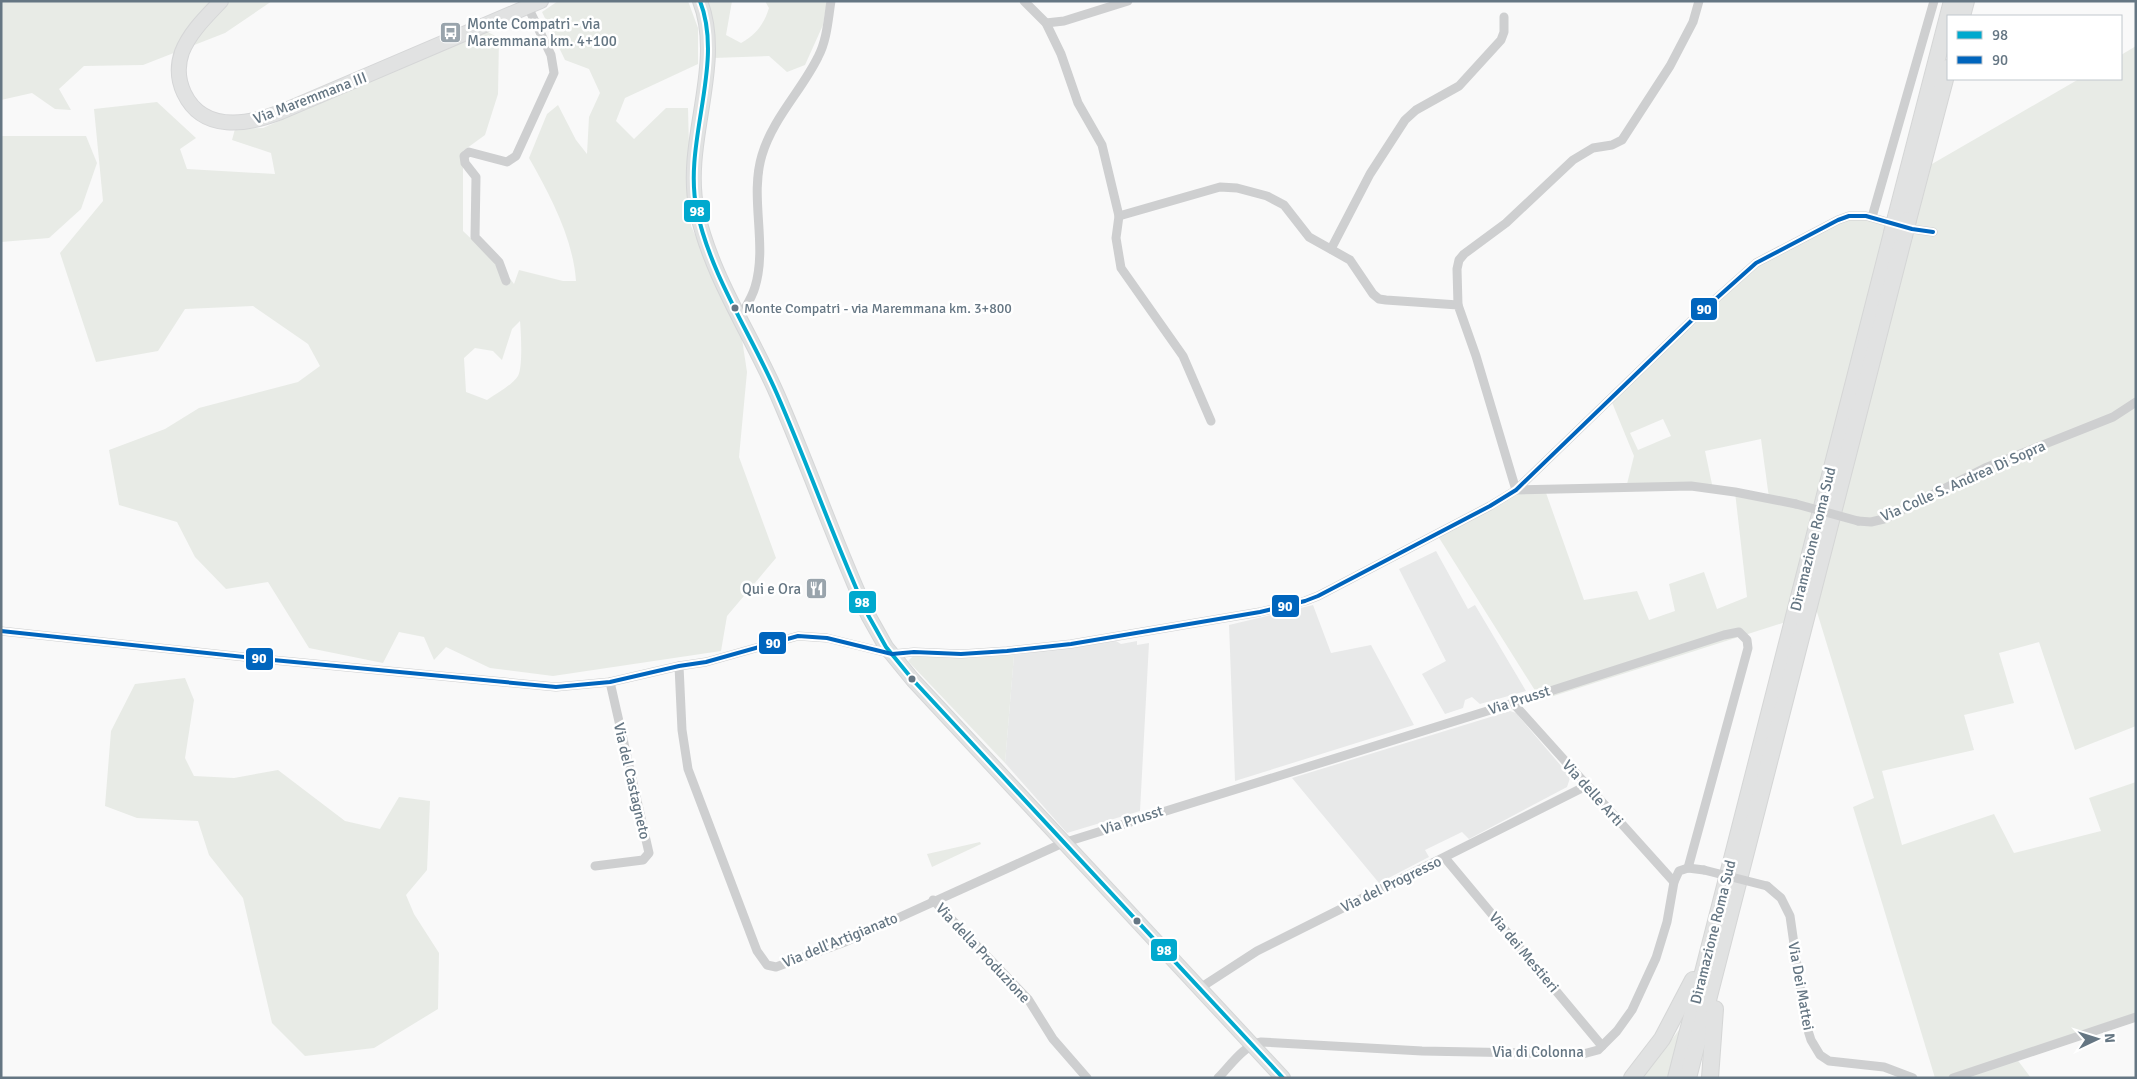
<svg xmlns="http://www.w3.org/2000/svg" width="2137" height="1079" font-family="Signika,sans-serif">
<rect width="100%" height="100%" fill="#f9f9f9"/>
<g fill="#e8e9e9">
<path d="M1436,551L1468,609L1475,605L1526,691L1480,704L1472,697L1465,700L1463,708L1445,714L1422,674L1446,661L1399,569Z"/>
<path d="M1313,605L1331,653L1371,645L1414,725L1235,781L1229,625Z"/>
<path d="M1116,641L1121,644L1137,641V645L1149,643L1140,811L1067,833L1005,763L1014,655Z"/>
<path d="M1510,711L1516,713L1568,774L1570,778L1567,787L1469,839L1462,832L1425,850L1429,857L1379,883L1292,778Z"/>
</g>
<g fill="#e8ebe6" fill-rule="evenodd">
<path d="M1,1H272L225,33L143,65L84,66L59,89L71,110L55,109L32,93L1,100Z"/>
<path d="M558,1H688L698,28V64L625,98L616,121L634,139L666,108H688L691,226L742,339L747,372L739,457L776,558L727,616L721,651L553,676L490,668L446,647L434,660L424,637L399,632L383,663L309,648L268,582L226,589L195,557L177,522L119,505L109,450L165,429L199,408L298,382L320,366L308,344L253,306L185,309L158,351L96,362L60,253L103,201L94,109L157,102L196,138L180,149L187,169L275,174L271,153L232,140L235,129L263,128L486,31L499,38L498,94L485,135L463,151V231L502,268L514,284L519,270L563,281H576C573,238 550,195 529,158L547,114L558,105L576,140L587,154L589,117L600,93L589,69L565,60L542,12ZM520,321C521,332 523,367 518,376C511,386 497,393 487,400L466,392L464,358L475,348L493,351L502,360L512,329Z"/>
<path d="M707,1H732L726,35L741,43C756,35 764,24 769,8L765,1H827L823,25L805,65L787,72L769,56L713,58L711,14Z"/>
<path d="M2136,46V726L2075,750L2039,642L1999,653L2014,703L1964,715L1974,750L1882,771L1902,845L1994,814L2014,853L2101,831L2089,798L2136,782V1018L2016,1058L2031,1078H1935L1853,807L1874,798L1817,612L1541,700L1436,533L1516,490H1545L1584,600L1637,591L1649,620L1675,611L1669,584L1704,572L1717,609L1747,597L1735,492L1769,498L1761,439L1705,451L1713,489L1626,488L1634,456L1611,400L1744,272L1838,220L1896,217L1906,179L2079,79H2121V55ZM1663,419L1671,436L1638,450L1630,433Z"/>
<path d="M1,136H86L97,163L81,209L49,238L1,242Z"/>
<path d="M1014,655L1005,763L908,661L913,656L970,658Z"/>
<path d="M185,678L194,700L185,758L194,776L234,778L278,770L345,821L380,829L399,797L430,801L427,870L406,895L414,914L439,953L438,1009L374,1048L305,1056L272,1023L243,898L209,855L198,821L137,818L105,806L111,731L135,684Z"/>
<path d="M980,842L981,844L932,867L927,854Z"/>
<path d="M1679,1030L1680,1033L1667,1078H1642Z"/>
</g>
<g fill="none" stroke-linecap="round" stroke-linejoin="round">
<defs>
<g id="primary">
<path d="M221,1C206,17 190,32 182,52C177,66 178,80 184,93C203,133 247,125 281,112L541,1"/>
<path d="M700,1C725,65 682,143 697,211C711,276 751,334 777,394C809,467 835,543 868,615L886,647L913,680L1283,1078"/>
</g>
<g id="motorway">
<path d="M1962,16L1966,1"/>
<path d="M1896,217L1952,1"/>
<path d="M1908,220L1948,68"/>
<path d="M1632,1078L1662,1039L1693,980"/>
<path d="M1676,1078L1892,233"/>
<path d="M1688,1078L1904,236"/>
<path d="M1710,1078L1715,1009"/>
</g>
</defs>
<use href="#primary" stroke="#d5d6d7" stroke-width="16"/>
<use href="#motorway" stroke="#d5d6d6" stroke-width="18"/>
<g stroke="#cecfd0" stroke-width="9">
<path d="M1024,1L1046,23L1061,54L1078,103L1102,145L1119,216L1116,238L1121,268L1183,356L1211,421"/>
<path d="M1046,23L1064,21L1128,1"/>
<path d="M1119,216L1220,187L1237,188L1267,196L1284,205L1309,237L1350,260L1373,294L1379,299L1386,300L1458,305L1476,356L1516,490"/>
<path d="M1872,217L1934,1"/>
<path d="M1331,249L1370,174L1405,120L1416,110L1459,86L1501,40L1504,32V17"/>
<path d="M506,281L499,262L475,237L476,177L465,163L464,156L469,152L507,162L516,156L554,73L551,55L528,7"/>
<path d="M1458,305L1457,269L1459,260L1464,254L1506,223L1573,160L1593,148L1612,145L1622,140L1670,66L1693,22L1699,1"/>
<path d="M740,317C745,308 752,298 755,287C768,244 749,198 762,155C773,118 802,90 818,57C827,40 828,20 831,1"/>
<path d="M1516,490L1691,486L1735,492L1796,504"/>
<path d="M1858,521L1871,522L1884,519L1985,468L2113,417L2136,402"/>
<path d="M1,631L273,660L556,687L610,682L679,666L706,662L798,636L827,638L892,654L914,652L961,654L1007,651L1071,644L1260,612L1305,601L1318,596L1490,506L1516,490L1691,321L1756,263L1838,220L1849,216H1866L1912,229L1933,232"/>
<path d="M679,666L682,730L688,769L757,951L767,965L776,967L845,942L1063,843L1513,703L1724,635L1739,632L1747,640L1748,648L1688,868"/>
<path d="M1513,703L1674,882"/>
<path d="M1445,858L1602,1046"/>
<path d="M595,866L643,860L649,853L610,682"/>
<path d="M1767,886L1781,898L1790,916L1805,1021L1811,1040L1820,1055L1829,1061L1884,1067L1913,1078"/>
<path d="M933,900L1028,999L1053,1039L1087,1078"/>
<path d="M1200,988L1257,951L1586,786"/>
<path d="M1218,1078C1230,1066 1244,1045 1261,1042L1422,1051L1583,1054L1598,1050L1617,1031L1632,1010L1656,958L1667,922L1674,882L1679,871L1688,868L1704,870"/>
<path d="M1953,1078L2136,1017"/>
</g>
<use href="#primary" stroke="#e1e2e2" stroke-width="14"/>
<use href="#motorway" stroke="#e1e2e2" stroke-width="16"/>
<defs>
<g id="motorway-bridge">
<path d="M1892,233L1896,217"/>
<path d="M1904,236L1908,220"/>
</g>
</defs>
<use href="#motorway-bridge" stroke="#d5d6d6" stroke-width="18" stroke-linecap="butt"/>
<g stroke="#cecfd0" stroke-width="9">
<path d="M1796,504L1858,521"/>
<path d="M1704,870L1767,886"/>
</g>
<use href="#motorway-bridge" stroke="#e1e2e2" stroke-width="16"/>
<defs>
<path id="bus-1" d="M700,1C725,65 682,143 697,211C711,276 751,334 777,394C809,467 835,543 868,615L886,647L913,680L1283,1078"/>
<path id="bus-2" d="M1,631L273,660L556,687L610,682L679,666L706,662L798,636L827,638L892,654L914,652L961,654L1007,651L1071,644L1260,612L1305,601L1318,596L1490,506L1516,490L1691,321L1756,263L1838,220L1849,216H1866L1912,229L1933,232"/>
</defs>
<use href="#bus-1" stroke="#fff" stroke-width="8"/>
<use href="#bus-2" stroke="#fff" stroke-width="8"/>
<use href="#bus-1" stroke="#00a9ce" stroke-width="4"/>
<use href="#bus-2" stroke="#0065bd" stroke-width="4"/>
</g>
<defs>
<symbol id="bus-square" viewBox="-11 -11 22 22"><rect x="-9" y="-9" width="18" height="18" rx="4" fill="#99a4ac" stroke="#fff"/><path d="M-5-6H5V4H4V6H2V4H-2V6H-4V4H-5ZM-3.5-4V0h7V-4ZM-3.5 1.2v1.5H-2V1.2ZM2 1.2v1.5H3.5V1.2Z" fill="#fff"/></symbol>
<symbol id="restaurant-square" viewBox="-11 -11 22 22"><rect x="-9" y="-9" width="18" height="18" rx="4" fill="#99a4ac" stroke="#fff"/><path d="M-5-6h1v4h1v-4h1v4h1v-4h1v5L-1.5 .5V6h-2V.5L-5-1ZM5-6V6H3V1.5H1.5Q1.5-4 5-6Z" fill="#fff"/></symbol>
</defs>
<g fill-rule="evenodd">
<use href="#bus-square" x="438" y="20" width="25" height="25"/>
<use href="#restaurant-square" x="804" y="576" width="25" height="25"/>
</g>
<g fill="#657683" stroke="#fff" stroke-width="2">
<circle cx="735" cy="308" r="4.5"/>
<circle cx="912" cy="679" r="4.5"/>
<circle cx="1137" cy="921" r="4.5"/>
</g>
<g text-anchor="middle" stroke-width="5" stroke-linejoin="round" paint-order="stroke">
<g font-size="14" fill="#657683" stroke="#fff" text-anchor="start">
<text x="744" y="313">Monte Compatri - via Maremmana km. 3+800</text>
</g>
<g font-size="15" fill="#657683" stroke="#fff" text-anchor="start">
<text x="467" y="29">Monte Compatri - via<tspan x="467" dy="17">Maremmana km. 4+100</tspan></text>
<text x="801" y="594" text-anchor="end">Qui e Ora</text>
</g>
<g font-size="15" fill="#657683" stroke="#fff">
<text transform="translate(310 98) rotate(-21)" y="5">Via Maremmana III</text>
<text transform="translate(1963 481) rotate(-24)" y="5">Via Colle S. Andrea Di Sopra</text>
<text transform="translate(1813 539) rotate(-76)" y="5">Diramazione Roma Sud</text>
<text transform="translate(1519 700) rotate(-18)" y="5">Via Prusst</text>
<text transform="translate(632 781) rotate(77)" y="5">Via del Castagneto</text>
<text transform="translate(1593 793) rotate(48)" y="5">Via delle Arti</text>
<text transform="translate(1132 820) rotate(-18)" y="5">Via Prusst</text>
<text transform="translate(1391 884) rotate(-26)" y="5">Via del Progresso</text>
<text transform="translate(1713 932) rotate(-76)" y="5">Diramazione Roma Sud</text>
<text transform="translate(840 940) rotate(-22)" y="5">Via dell'Artigianato</text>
<text transform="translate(1524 952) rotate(50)" y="5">Via dei Mestieri</text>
<text transform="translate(983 953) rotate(47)" y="5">Via della Produzione</text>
<text transform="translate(1801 986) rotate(80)" y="5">Via Dei Mattei</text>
<text x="1538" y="1057">Via di Colonna</text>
</g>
</g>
<g stroke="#fff" stroke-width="2">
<rect x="683" y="199" width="28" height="24" rx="5" fill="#00a9ce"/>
<rect x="1690" y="297" width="28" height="24" rx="5" fill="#0065bd"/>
<rect x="848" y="590" width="29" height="24" rx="5" fill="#00a9ce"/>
<rect x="1271" y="594" width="29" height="24" rx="5" fill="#0065bd"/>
<rect x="758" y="631" width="29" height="24" rx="5" fill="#0065bd"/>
<rect x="245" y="647" width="29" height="24" rx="5" fill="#0065bd"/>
<rect x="1150" y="938" width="28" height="24" rx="5" fill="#00a9ce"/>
</g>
<g font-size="14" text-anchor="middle" font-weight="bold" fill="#fff">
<text x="697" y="216">98</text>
<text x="1704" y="314">90</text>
<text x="862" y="607">98</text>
<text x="1285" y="611">90</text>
<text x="773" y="648">90</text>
<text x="259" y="663">90</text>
<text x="1164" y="955">98</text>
</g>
<rect width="2137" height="1079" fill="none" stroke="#657683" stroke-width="5"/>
<rect x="1947" y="15" width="175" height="65" fill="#ffffff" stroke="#c1c8cd"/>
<rect x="1957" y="31" width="25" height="8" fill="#00a9ce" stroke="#c1c8cd"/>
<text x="1992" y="40" font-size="15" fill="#657683">98</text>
<rect x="1957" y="56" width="25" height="8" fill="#0065bd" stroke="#c1c8cd"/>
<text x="1992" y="65" font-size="15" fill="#657683">90</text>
<g transform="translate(2097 1039) rotate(86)" stroke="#ffffff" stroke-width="4" paint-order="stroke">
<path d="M0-4L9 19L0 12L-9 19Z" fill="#657683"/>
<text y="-8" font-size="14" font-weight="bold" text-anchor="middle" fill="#657683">N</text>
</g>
</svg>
